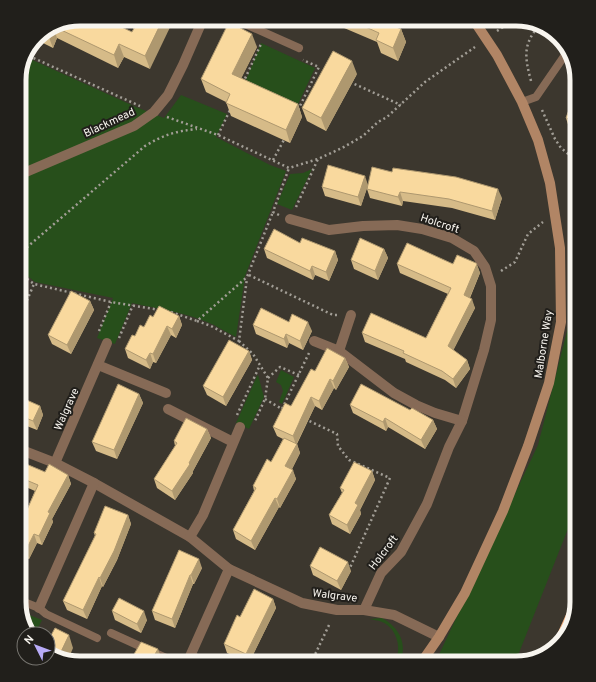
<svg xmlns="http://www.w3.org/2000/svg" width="596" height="682" font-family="Overpass,sans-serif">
<rect width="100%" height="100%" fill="#3c372e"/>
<g fill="#274f1b">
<path d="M261,43L315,68L293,115L241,92Z"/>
<path d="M28,58L136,107L164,118L181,95L227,114L216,137L270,165L286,171L245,276L236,337C228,333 221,329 214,325C188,313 159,309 132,303L115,344L97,338L113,298L35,282L19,269V76Z"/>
<path d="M312,169L292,210L277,204L290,174L303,173Z"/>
<path d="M577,292V506L515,663H435L538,445Z"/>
<path d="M281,370L294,377L282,404L279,402L283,391L281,385L276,382Z"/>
<path d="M258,375L264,397L249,429L236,423L257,376Z"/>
<path d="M22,612L42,620L35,634H30Z"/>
<path d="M382,618C399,627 408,644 400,663H394C403,650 397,628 382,622C378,620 373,620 369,619Z"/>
</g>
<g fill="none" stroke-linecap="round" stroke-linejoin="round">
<g stroke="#a29e96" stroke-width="2.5" stroke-dasharray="2 3" stroke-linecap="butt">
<path d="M134,29L139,19"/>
<path d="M497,31L515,19"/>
<path d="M29,56L140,106"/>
<path d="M531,81C525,58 522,44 540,25"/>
<path d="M350,82L401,105"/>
<path d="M243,83L261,44"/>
<path d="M298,110L319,67L303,60"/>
<path d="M542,110L555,139L561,148L577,161"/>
<path d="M167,117L218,135L289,168L318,159L342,148L363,136L378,122L387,117L425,82L475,47"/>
<path d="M218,135L230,110"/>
<path d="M273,160L285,138"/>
<path d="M296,207L318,159"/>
<path d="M279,215L273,212L289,168"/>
<path d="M19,254L145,146C163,135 176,131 197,129"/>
<path d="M501,271L515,262L528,234L543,222"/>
<path d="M19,273L34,284L111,302L160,310"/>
<path d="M249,275L333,315H337"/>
<path d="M171,312L197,321L247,277L273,212"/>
<path d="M19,319L34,284"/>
<path d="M197,321L211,326L239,341L247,278"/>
<path d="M99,331L111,302"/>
<path d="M119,338L133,305"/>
<path d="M239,341L253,354L268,378L265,399L254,423"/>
<path d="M268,378L280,367L299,375"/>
<path d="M265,399L282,409L309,353"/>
<path d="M237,415L260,365"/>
<path d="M305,419L337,434L338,446L349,460L390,478L349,570"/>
<path d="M37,634L41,625"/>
<path d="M311,663L330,623"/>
</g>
<g stroke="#866a56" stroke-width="8">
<path d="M234,19L299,48"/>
<path d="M522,102L536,97L567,52"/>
<path d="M19,600L39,608L46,614L97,638"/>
<path d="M111,633L177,663"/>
<path d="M191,655L208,663"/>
</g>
<g stroke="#866a56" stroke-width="10">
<path d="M19,175L134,126L154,112L168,95L183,65L203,19"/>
<path d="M290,219L329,230L363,226L397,225L422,229L452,238L474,251L485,267L491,286V320L484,350L462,421L449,447L427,504L401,552L381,573L364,610"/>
<path d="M314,341L339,351L394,393L416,405L435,413L462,421"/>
<path d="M339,351L351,315"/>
<path d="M98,365L166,393"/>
<path d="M168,409L233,442"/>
<path d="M19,449L55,463L94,483L190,537L229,569L302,603L337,610H364L394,615L439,637"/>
<path d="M55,463L107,343"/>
<path d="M190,537L203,515L240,427"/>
<path d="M39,608L94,483"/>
<path d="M187,663L229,569"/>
</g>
<path stroke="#b18565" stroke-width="10" d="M421,663L439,637L465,593L503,511L528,446L549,383L561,322L560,248L550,183L538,140L522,102L497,55L473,19"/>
<path stroke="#f1ac7a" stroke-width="12" d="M561,640L575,609"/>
</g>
<g fill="#d6bb88">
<path d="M80,19L132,32L139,19L150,69L124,57L118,68L57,38L53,48L37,40L40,34Z"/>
<path d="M323,19H388L390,24L401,29L406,42L398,61L381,53L377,42Z"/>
<path d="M257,47L241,78L298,104L302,117L290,143L231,116L226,102L206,92L201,79Z"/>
<path d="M357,74L326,131L307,121L302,108Z"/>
<path d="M577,88V133L570,131L566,118Z"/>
<path d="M368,185L361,206L325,196L322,187Z"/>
<path d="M367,189L502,198L495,220L452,208L403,201L402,206L370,198Z"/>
<path d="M300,243L335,251L338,260L329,281L315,275L313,280L267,258L264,249Z"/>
<path d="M384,249L388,258L378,280L354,269L351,260Z"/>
<path d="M476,263L480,273L470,298L475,308L453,350L467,360L470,369L456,388L445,380L406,362L405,359L365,342L362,333L426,338L448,294L400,273L397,264Z"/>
<path d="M90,301L94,310L71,354L52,344L48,335Z"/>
<path d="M179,316L182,325L176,338L171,335L156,363L153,362L150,369L128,358L125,349L135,336L153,317Z"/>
<path d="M289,322L312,331L303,350L289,343L287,348L256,334L253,325Z"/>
<path d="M249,351L252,360L226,406L207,395L203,386Z"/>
<path d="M345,358L349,367L336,390L334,388L322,410L315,406L297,444L300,453L292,469L296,479L280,508L279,507L255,550L236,539L233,530L254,491L253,486L271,462L283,439L277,436L273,427L291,406L315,371Z"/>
<path d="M139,394L143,403L117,459L96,451L92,442Z"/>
<path d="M19,398L40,406L43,415L37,430L19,423Z"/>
<path d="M350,405L410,410L433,420L437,429L425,449L388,427L386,431L353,413Z"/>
<path d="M207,429L211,438L193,471V473L175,500L157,488L154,479L175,446L174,441Z"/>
<path d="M19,461L45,472L68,475L71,484L52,519L53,522L42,545L37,543L29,559L25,557L19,570V528L35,491L19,484Z"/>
<path d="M372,471L375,480L360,510L361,514L350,534L332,524L329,515L342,493L340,488Z"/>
<path d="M128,515L131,524L117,560L103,587L102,586L87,619L67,610L63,601L95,536L94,533Z"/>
<path d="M179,550L202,568L194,584H193L175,628L155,620L152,611Z"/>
<path d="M310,566L351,571L341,590L313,575Z"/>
<path d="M273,599L276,608L249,663L227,653L224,644L240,617Z"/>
<path d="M112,611L147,620L141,633L115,620Z"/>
</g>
<g fill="#ae986f">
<path d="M163,19H174L150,69L145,56Z"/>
<path d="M385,19H388L391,29L384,22Z"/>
<path d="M54,29L57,38L53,48L48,35L50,31Z"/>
<path d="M401,29L406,42L398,61L393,48Z"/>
<path d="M252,34L257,47L237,87L232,74Z"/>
<path d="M119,44L124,57L118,68L114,55Z"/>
<path d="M352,61L357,74L326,131L321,118Z"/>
<path d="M298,104L302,117L290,143L286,130Z"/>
<path d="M365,176L368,185L361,206L358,197Z"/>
<path d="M498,189L502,198L495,220L492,211Z"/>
<path d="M400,192L403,201L402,206L398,197Z"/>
<path d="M384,249L388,258L378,280L375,271Z"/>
<path d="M335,251L338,260L329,281L326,272Z"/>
<path d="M477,264L480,273L467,304L464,295Z"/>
<path d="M312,266L315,275L313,280L310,271Z"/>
<path d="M472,299L475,308L451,355L448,346Z"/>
<path d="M90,301L94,310L71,354L67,345Z"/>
<path d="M179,316L182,325L176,338L172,329Z"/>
<path d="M308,322L312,331L303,350L300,341Z"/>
<path d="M167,326L171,335L156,363L153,354Z"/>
<path d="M286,334L289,343L287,348L284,339Z"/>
<path d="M249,351L252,360L226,406L223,397Z"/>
<path d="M150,353L153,362L150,369L146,360Z"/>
<path d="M345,358L349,367L336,390L333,381Z"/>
<path d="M467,360L470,369L456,388L453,379Z"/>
<path d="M330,379L334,388L322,410L319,401Z"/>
<path d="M139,394L143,403L117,459L114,450Z"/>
<path d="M311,397L315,406L296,445L293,436Z"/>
<path d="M40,406L43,415L37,430L33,421Z"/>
<path d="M385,418L388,427L386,431L383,422Z"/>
<path d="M433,420L437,429L425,449L421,440Z"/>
<path d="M207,429L211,438L193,471V473L175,500L172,491L189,463Z"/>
<path d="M297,444L300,453L289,475L285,466Z"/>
<path d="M293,470L296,479L280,508L277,499Z"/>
<path d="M372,471L375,480L360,510L361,514L350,534L347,525L355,503Z"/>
<path d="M68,475L71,484L52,519L53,522L42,545L39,536L48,512Z"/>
<path d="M275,498L279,507L255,550L251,541Z"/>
<path d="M128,515L131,524L117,560L103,587L100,578Z"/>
<path d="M34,534L37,543L29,559L26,550Z"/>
<path d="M22,548L25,557L19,570V554Z"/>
<path d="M199,559L202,568L194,584L191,575Z"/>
<path d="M348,562L351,571L341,590L337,581Z"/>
<path d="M190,575L193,584L175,628L172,619Z"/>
<path d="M99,577L102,586L87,619L83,610Z"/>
<path d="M273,599L276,608L249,663L246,654Z"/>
<path d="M144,611L147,620L141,633L137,624Z"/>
<path d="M69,635L73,648L68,660L58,658Z"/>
<path d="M158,649L163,662L162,663H150Z"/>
</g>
<g fill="#f9d99e" stroke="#ae986f">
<path d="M80,19H105L132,32L139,19H163L145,56L119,44L114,55L57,28Z"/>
<path d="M348,19H385L384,22L401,29L393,48L376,40L379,33Z"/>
<path d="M229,22L252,34L232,74L298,104L286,130L226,103L230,94L201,79Z"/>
<path d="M50,31L48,35L44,33Z"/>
<path d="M333,51L352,61L321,118L302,108Z"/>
<path d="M577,88V122L566,118Z"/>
<path d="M328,165L365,176L358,197L322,187Z"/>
<path d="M372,167L392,172L393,168L456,177L498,189L492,211L449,199L400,192L398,197L367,189Z"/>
<path d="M274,229L300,243L302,238L335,251L326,272L312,266L310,271L264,249Z"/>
<path d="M360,238L384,249L375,271L351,260Z"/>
<path d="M407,243L453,264L457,255L476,263L477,264L464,295L472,299L448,346L467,360L453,379L442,371L403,353L404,351L362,333L371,313L426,338L451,288L397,264Z"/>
<path d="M71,291L90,301L67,345L48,335Z"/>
<path d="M159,306L179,316L172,329L167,326L153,354L150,353L146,360L125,349L132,335L135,336L140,325L144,327L150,315L153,317Z"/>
<path d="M261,308L289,322L292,314L308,322L300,341L286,334L284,339L253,325Z"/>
<path d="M229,340L249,351L223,397L203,386Z"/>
<path d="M327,348L345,358L333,381L330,379L319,401L311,397L293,436L273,427L285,403L291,406L311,369L315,371Z"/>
<path d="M118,384L139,394L114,450L92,442Z"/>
<path d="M361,384L410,410L412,408L433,420L421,440L385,418L383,422L350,405Z"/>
<path d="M20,397L40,406L33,421L19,415V398Z"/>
<path d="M186,418L207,429L189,463L190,464L172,491L154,479L177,443L174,441Z"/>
<path d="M284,438L297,444L285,466L293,470L277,499L275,498L251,541L233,530L256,488L253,486L267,459L271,462Z"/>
<path d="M19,461L45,472L49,464L68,475L48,512L50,513L39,536L34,534L26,550L22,548L19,554V528L38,485L19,477Z"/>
<path d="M354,462L372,471L355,503L358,505L347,525L329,515L344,490L340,488Z"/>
<path d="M105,506L128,515L114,551L100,578L99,577L83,610L63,601L96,534L94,533Z"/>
<path d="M320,547L348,562L337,581L310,566Z"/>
<path d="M179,550L199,559L191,575H190L172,619L152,611Z"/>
<path d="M254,589L273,599L246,654L224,644L237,615L240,617Z"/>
<path d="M119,598L144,611L137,624L112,611Z"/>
<path d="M55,628L69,635L58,658L53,657L48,652V641Z"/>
<path d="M141,642L158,649L150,663H129Z"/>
</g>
<g text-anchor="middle" stroke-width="4" stroke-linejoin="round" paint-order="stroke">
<g font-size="11" fill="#f8f5ef" stroke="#211f1b">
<text transform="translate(109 122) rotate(-25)" y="4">Blackmead</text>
<text transform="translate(440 223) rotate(18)" y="4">Holcroft</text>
<text transform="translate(543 344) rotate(-81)" y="4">Malborne Way</text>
<text transform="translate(66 409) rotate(-66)" y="4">Walgrave</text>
<text transform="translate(383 552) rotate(-53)" y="4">Holcroft</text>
<text transform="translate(335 595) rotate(7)" y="4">Walgrave</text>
</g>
</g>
<path d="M0 0H596V682H0ZM80 26H516A54 54 0 0 1 570 80V602A54 54 0 0 1 516 656H80A54 54 0 0 1 26 602V80A54 54 0 0 1 80 26Z" fill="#211f1b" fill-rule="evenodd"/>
<path fill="none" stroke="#f8f5ef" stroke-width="5" d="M80 26H516A54 54 0 0 1 570 80V602A54 54 0 0 1 516 656H80A54 54 0 0 1 26 602V80A54 54 0 0 1 80 26Z"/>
<g transform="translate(36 646) rotate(312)"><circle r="19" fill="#211f1b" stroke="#777570"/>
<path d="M0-3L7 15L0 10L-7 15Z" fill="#b8abf7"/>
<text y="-6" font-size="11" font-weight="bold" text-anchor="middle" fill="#f8f5ef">N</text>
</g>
</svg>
